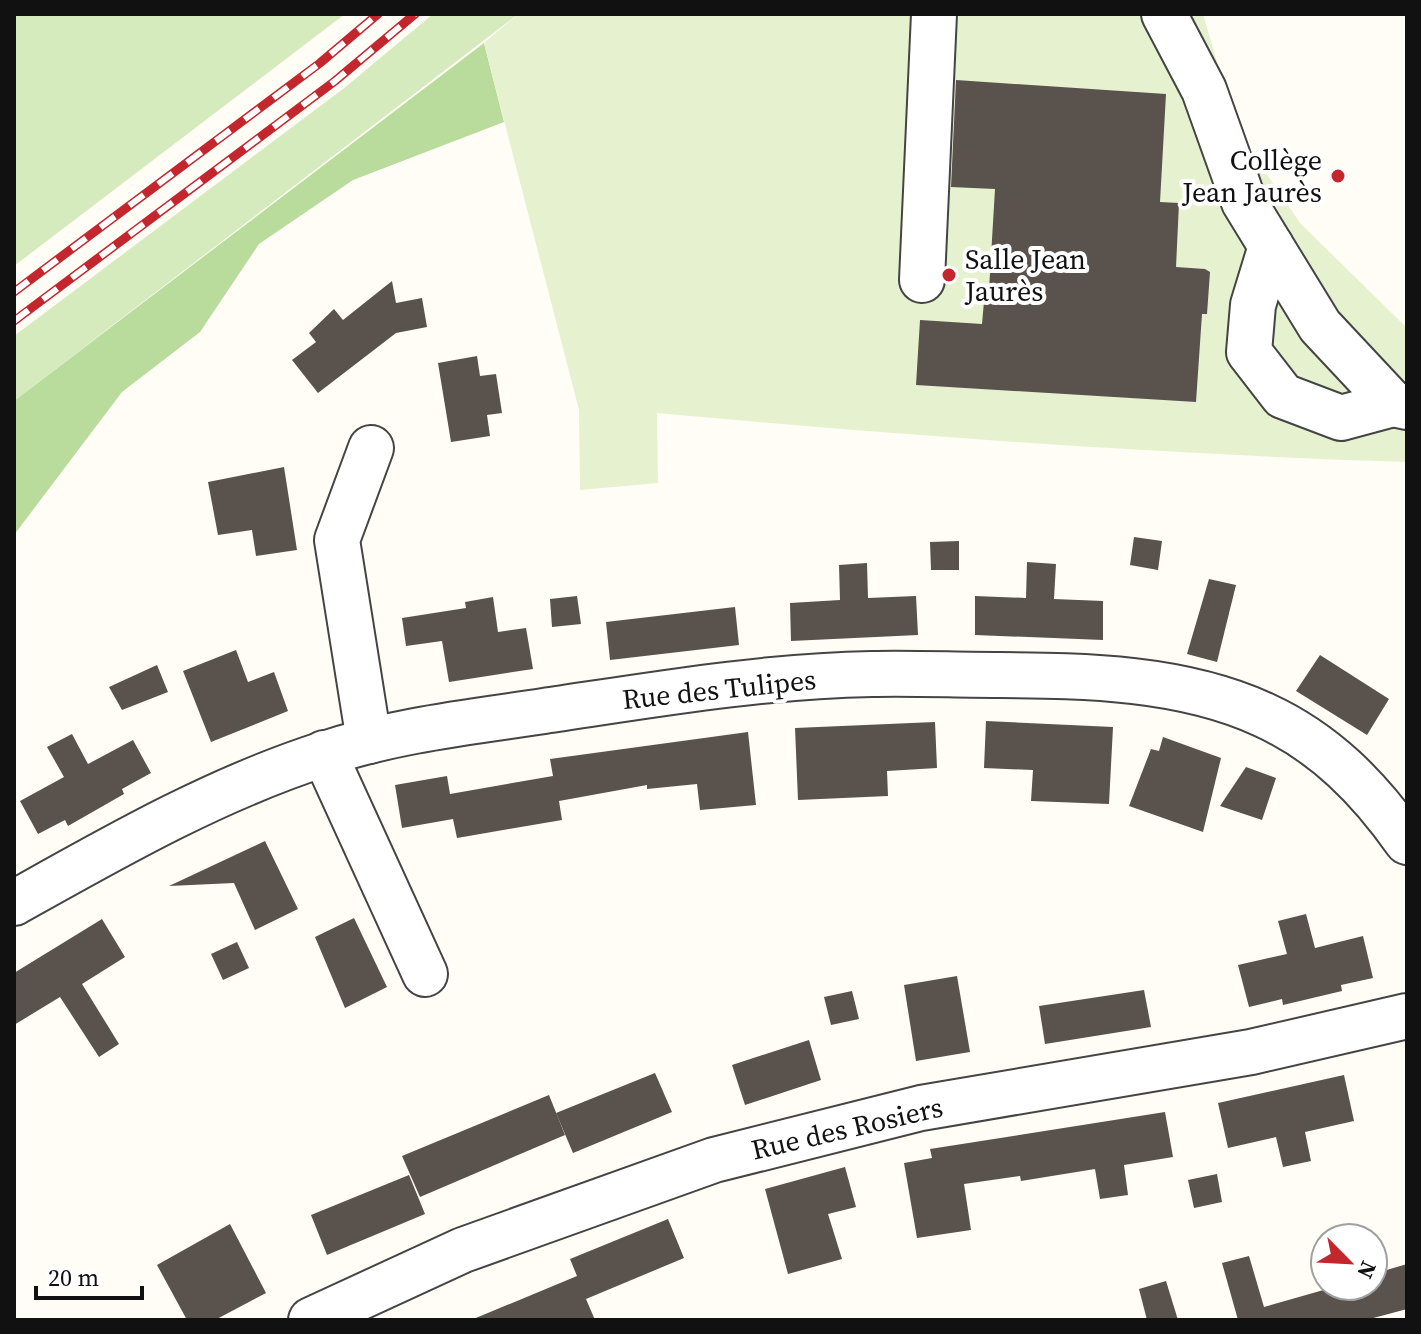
<svg xmlns="http://www.w3.org/2000/svg" width="1421" height="1334" font-family="'Source Serif 4',serif">
<rect width="100%" height="100%" fill="#fffdf5"/>
<g fill="#d5ebbd">
<path d="M14,14H345L14,266Z"/>
<path d="M433,14H518L14,401V336L343,89Z"/>
</g>
<path fill="#b9dc9c" d="M484,43L504,122L353,180L259,244L200,332L122,392L14,535V401Z"/>
<path fill="#e6f2cf" d="M518,14H1203L1237,130L1300,223L1407,328V462C1156,454 907,436 657,413L658,483L580,490L579,410L484,43Z"/>
<g fill="#5a524d">
<path d="M956,80L1166,94L1160,202L1179,203L1176,267L1205,269L1210,272L1207,314H1202L1196,402L916,385L920,320L982,324L985,290H989L995,189L951,187Z"/>
<path d="M392,281L396,303L422,298L427,327L396,333L318,393L292,360L316,342L309,333L334,309L343,320Z"/>
<path d="M477,356L480,376L496,374L502,413L487,415L490,436L451,442L438,363Z"/>
<path d="M284,467L297,550L256,556L252,530L218,535L208,482Z"/>
<path d="M1134,537L1162,541L1158,570L1130,565Z"/>
<path d="M959,541V570H931L930,542Z"/>
<path d="M1027,562L1056,564L1054,599L1103,601V640L975,635V596L1026,598Z"/>
<path d="M867,563L868,598L916,596L918,635L791,641L790,603L840,600L839,565Z"/>
<path d="M1209,579L1236,585L1217,662L1187,654Z"/>
<path d="M577,596L581,624L552,627L550,599Z"/>
<path d="M493,597L498,632L526,628L533,669L449,682L442,641L406,646L402,618L466,608L465,602Z"/>
<path d="M735,607L739,645L610,660L606,622Z"/>
<path d="M236,650L248,682L274,672L288,711L211,742L183,671Z"/>
<path d="M1320,655L1389,699L1367,735L1296,691Z"/>
<path d="M157,665L168,692L122,710L109,687Z"/>
<path d="M986,721L1113,727L1109,804L1031,801L1033,770L984,768Z"/>
<path d="M935,722L937,768L887,771L888,796L798,800L795,728Z"/>
<path d="M748,732L756,805L700,810L697,784L647,789V785L559,801L562,820L509,829L457,838L453,819L402,828L395,785L447,776L450,794L553,776L550,759Z"/>
<path d="M72,734L88,764L133,740L151,773L122,789L124,794L68,826L65,820L38,834L20,801L64,777L47,747Z"/>
<path d="M1163,737L1221,758L1203,832L1129,806L1151,749L1159,751Z"/>
<path d="M1246,767L1276,778L1262,820L1220,806Z"/>
<path d="M265,841L298,909L255,930L234,883L169,886Z"/>
<path d="M1306,914L1315,948L1363,936L1373,978L1341,985L1342,991L1283,1005L1282,999L1249,1007L1238,965L1287,954L1278,921Z"/>
<path d="M354,918L387,987L345,1008L315,937Z"/>
<path d="M102,919L125,957L82,984L119,1044L99,1057L60,997L14,1025V973Z"/>
<path d="M237,942L249,968L223,980L211,954Z"/>
<path d="M957,976L970,1052L916,1061L904,985Z"/>
<path d="M1144,990L1151,1027L1045,1044L1039,1006Z"/>
<path d="M852,991L859,1019L831,1025L824,997Z"/>
<path d="M809,1040L821,1080L745,1105L732,1065Z"/>
<path d="M655,1073L672,1112L573,1153L556,1113Z"/>
<path d="M1344,1075L1354,1121L1305,1132L1311,1161L1283,1167L1276,1137L1228,1148L1218,1103Z"/>
<path d="M549,1095L565,1135L420,1197L402,1156Z"/>
<path d="M1165,1112L1173,1157L1124,1165L1128,1195L1100,1199L1095,1169L1021,1181L1020,1176L964,1184L971,1230L917,1238L904,1163L932,1158L930,1149Z"/>
<path d="M845,1167L856,1207L828,1214L842,1259L788,1274L765,1189Z"/>
<path d="M1217,1174L1222,1202L1194,1208L1188,1180Z"/>
<path d="M409,1175L425,1214L327,1255L311,1215Z"/>
<path d="M668,1219L684,1258L586,1299L595,1320H471L577,1276L570,1259Z"/>
<path d="M230,1224L266,1293L215,1320H187L157,1265Z"/>
<path d="M1249,1256L1264,1307L1327,1289L1326,1286H1373V1274L1407,1264V1309L1366,1320H1238L1222,1263Z"/>
<path d="M1166,1281L1178,1320H1147L1139,1289Z"/>
</g>
<g fill="none" stroke-linecap="round" stroke-linejoin="round">
<defs>
<g id="minor">
<path d="M1164,14L1204,90L1244,202L1320,326L1393,404L1407,407"/>
<path d="M1271,246L1253,305L1249,352L1283,396L1341,418L1393,404"/>
<path d="M922,280L934,14"/>
<path d="M369,741L337,540L371,448"/>
<path d="M324,753L425,974"/>
<path d="M14,903C114,847 215,789 324,754C395,730 471,722 544,711C652,695 762,676 872,674C914,673 956,675 999,675C1086,676 1182,677 1264,715C1325,743 1369,788 1407,842"/>
<path d="M311,1320L463,1250L714,1160L921,1108L1251,1052L1407,1016"/>
</g>
</defs>
<use href="#minor" stroke="#444" stroke-width="48"/>
<use href="#minor" stroke="#fff" stroke-width="44"/>
<defs>
<g id="rail">
<path d="M14,292L320,63L378,14"/>
<path d="M14,321L335,81L415,14"/>
</g>
</defs>
<use href="#rail" stroke="#c4262e" stroke-width="9"/>
<use href="#rail" stroke="#fff" stroke-width="6" stroke-dasharray="18" stroke-linecap="butt"/>
</g>
<g fill="#c4262e" stroke="#fff" stroke-width="3">
<circle cx="1338" cy="176" r="8"/>
<circle cx="949" cy="275" r="8"/>
</g>
<g text-anchor="middle" stroke-width="8" stroke-linejoin="round" paint-order="stroke">
<g font-size="28" fill="#111" stroke="#fff" text-anchor="end">
<text x="1322" y="170">Collège<tspan x="1322" dy="32">Jean Jaurès</tspan></text>
<text x="965" y="269" text-anchor="start">Salle Jean<tspan x="965" dy="32">Jaurès</tspan></text>
</g>
<g font-size="28" fill="#111" stroke="#fff">
<text transform="translate(719 689) rotate(-6)" y="10">Rue des Tulipes</text>
<text transform="translate(847 1128) rotate(-13)" y="10">Rue des Rosiers</text>
</g>
</g>
<rect width="1421" height="1334" fill="none" stroke="#111111" stroke-width="32"/>
<g transform="translate(1349 1262) rotate(114)"><circle r="38" fill="#ffffff" stroke="#a0a0a0" stroke-width="2"/>
<path d="M0-6L14 30L0 20L-14 30Z" fill="#c4262e"/>
<text y="-12" font-size="22" font-weight="bold" text-anchor="middle" fill="#111111">N</text>
</g>
<path d="M36 1286v12h106v-12" fill="none" stroke="#111111" stroke-width="4"/>
<text x="48" y="1286" font-size="24" fill="#111111" stroke="#ffffff" stroke-width="6" paint-order="stroke">20 m</text>
</svg>
